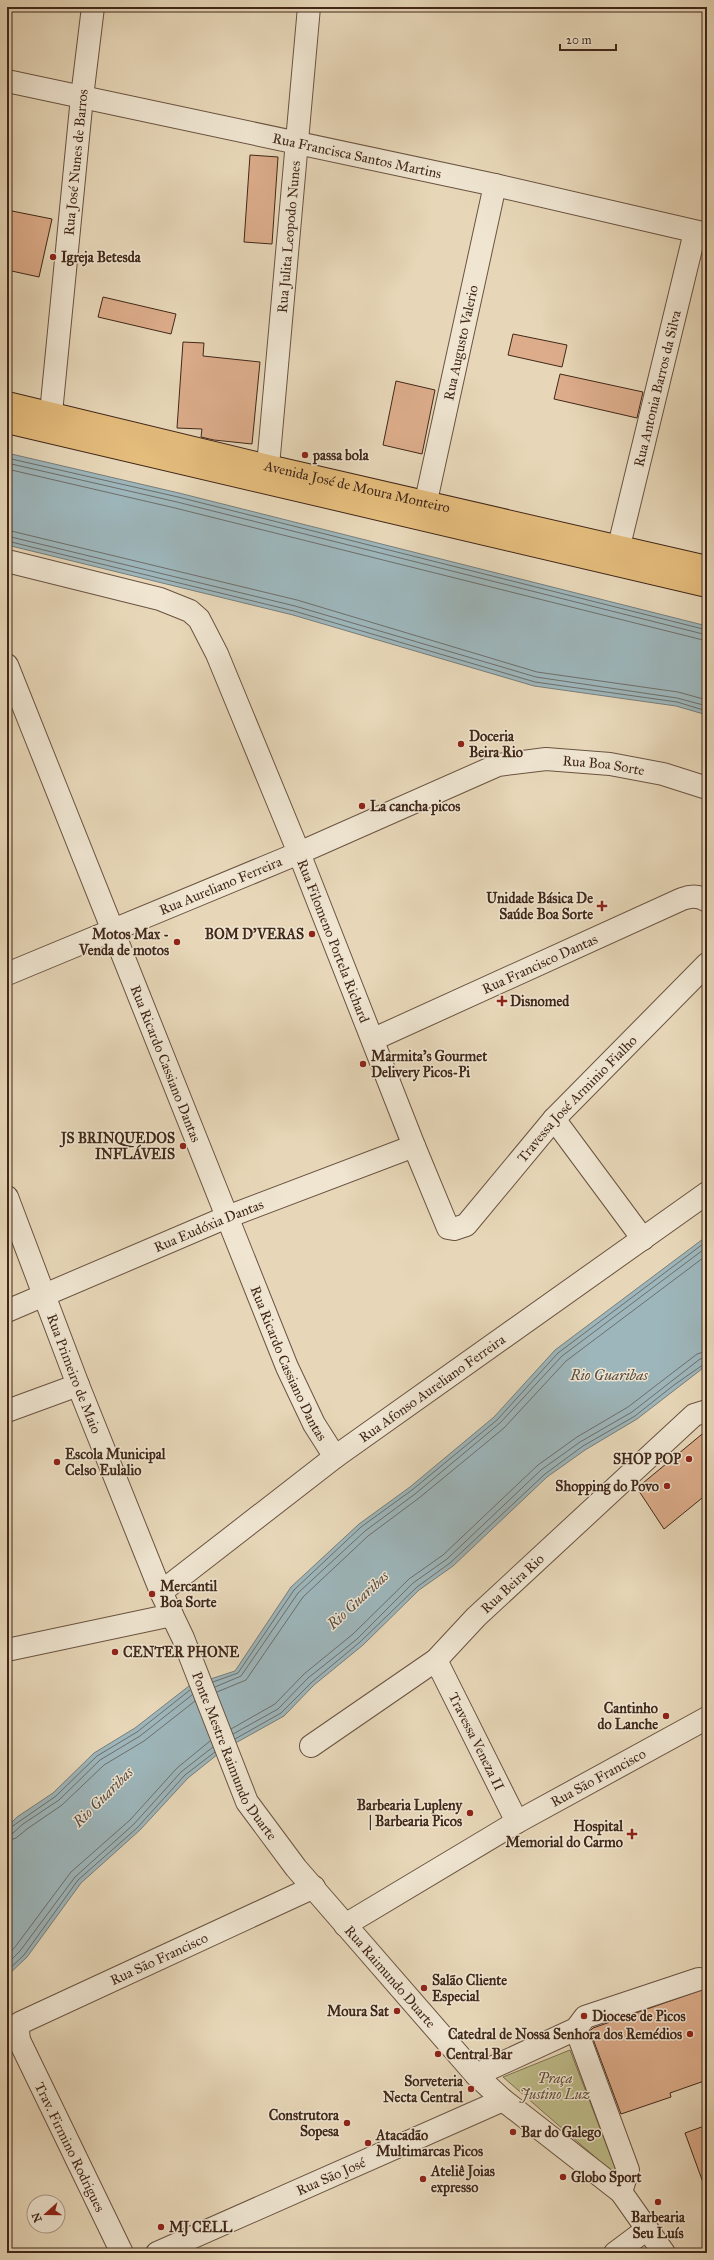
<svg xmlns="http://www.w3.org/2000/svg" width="714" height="2260" font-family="'IM FELL Great Primer',serif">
<rect width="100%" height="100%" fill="#e7d7b8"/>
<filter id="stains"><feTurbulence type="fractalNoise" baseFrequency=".005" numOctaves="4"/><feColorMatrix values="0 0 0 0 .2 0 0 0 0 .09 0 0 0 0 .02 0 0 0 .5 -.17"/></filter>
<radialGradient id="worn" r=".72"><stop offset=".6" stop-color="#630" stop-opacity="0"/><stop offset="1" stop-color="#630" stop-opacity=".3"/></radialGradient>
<path fill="#bdbc89" stroke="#7e7251" d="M570,2050L616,2170H610L503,2077Z"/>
<g fill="#9db6bb" stroke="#787d7a">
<path d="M7,453L179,493L707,626V715L676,706L534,686L293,615L7,545Z"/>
<path d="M707,1236V1365L637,1419L585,1450L547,1477L453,1566L419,1590L363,1645L314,1685L284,1716L223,1750L188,1778L140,1830L81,1883L27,1957L7,1976V1827L17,1817L53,1793L94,1753L135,1728L189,1686L235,1671L291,1587L359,1524L410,1487L494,1417L555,1350Z"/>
</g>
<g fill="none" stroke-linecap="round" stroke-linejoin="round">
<g stroke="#6e6e6a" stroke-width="1">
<path d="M7,458L178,497L707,630"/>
<path d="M7,463L177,502L707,635"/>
<path d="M7,469L175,508L707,641"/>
<path d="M7,530L297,600L537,672L678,692L707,700"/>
<path d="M7,536L295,606L536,677L677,698L707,706"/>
<path d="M7,541L294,611L535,682L677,702L707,711"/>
<path d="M213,1682L238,1673L294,1590L361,1527L412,1490L497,1420L558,1353L707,1241"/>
<path d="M215,1687L241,1676L298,1593L365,1531L415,1494L500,1423L562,1356L707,1247"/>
<path d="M217,1692L246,1680L303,1597L368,1536L419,1498L504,1428L566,1361L707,1255"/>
<path d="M231,1729L275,1704L304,1674L353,1634L409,1579L443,1555L538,1465L577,1437L628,1407L697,1354L707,1351"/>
<path d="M233,1734L278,1709L308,1678L357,1639L413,1583L447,1559L541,1470L580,1442L632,1412L700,1359L707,1357"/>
<path d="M235,1739L281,1713L312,1682L360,1642L417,1587L450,1563L545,1474L583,1446L635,1416L674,1385L707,1362"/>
<path d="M7,1830L56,1796L97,1756L137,1732L190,1690"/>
<path d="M7,1835L13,1833L23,1824L59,1800L100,1760L140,1736L192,1695"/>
<path d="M7,1841L16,1838L27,1829L62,1805L104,1765L144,1741L195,1701"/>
<path d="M7,1956L15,1947L71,1872L130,1820L177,1768L210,1741"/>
<path d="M7,1964L20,1951L75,1877L134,1824L181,1772L213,1747"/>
<path d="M7,1971L24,1955L78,1880L137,1828L185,1775L215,1752"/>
</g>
</g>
<g fill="#ddad8b" stroke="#402719">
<path d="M250,155L278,157L272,244L244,242Z"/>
<path d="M7,210L52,219L39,277L7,270Z"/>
<path d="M103,297L176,314L171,334L98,317Z"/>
<path d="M513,334L567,345L562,367L508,355Z"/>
<path d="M183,342L204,343L203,356L260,362L252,444L214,440L201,437L202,429L177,428Z"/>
<path d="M560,374L643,392L637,418L554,399Z"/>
<path d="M396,381L435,390L422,454L383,445Z"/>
<path d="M707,1430V1494L664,1529L637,1488Z"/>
<path d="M707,1988V2080L670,2093L671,2097L621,2114L590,2031L593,2028Z"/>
<path d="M707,2125V2187L705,2188L685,2133Z"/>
</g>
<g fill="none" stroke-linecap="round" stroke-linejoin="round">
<defs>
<g id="minor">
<path id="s1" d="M7,81L495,185L707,234"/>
<path id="s2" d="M51,413L82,97L93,7"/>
<path id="s3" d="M268,466L309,7"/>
<path id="s4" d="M426,501L495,185"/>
<path id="s5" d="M619,546L695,232"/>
<path id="s6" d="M7,561L160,599L190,611L199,619L217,654L299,853L414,1146L448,1228L454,1229L466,1225L554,1119L707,964"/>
<path id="s7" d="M7,665L287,1367L314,1424L335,1457"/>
<path id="s8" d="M7,974L299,853L498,765L546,759L610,764L663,774L707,788"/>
<path id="s9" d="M374,1039L682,899C690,896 699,895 707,901"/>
<path d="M554,1119L643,1239"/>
<path id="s10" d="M7,1197L78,1385L161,1592L183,1638L247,1802L296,1868L476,2075L503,2100L621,2192L664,2253"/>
<path id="s11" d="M7,1311L227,1217L414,1146"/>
<path d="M7,1411L78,1385"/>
<path id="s12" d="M161,1592L335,1457L707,1193"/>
<path d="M7,1650L172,1615"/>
<path id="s13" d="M436,1660L517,1822"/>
<path id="s14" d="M311,1746L436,1660L476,1617L694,1415L707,1411"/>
<path id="s15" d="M345,1925L517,1822L707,1718"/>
<path d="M576,2029L628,2170L621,2192"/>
<path d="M476,2075L576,2029L585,2017L699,1979"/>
<path id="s16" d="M122,2253L19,2040L18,2031L20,2023L314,1887"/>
<path id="s17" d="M157,2253L503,2100"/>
<path d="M615,2253L647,2229"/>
</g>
<g id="major">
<path id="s18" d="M7,403L268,466L707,567"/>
<path d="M7,422L707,586"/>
</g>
</defs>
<use href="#minor" stroke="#6a5341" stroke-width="24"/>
<use href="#major" stroke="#402719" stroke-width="24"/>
<use href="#minor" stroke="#efe5d1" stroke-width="22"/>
<use href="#major" stroke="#e4bc7c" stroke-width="22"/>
</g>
<g fill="#8f2418" stroke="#efe5d1" stroke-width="1.5">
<circle cx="53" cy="257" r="4"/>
<circle cx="305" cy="455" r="4"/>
<circle cx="461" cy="744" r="4"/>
<circle cx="362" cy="806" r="4"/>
<path d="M600 900h4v4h4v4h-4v4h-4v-4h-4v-4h4z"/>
<circle cx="312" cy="934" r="4"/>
<circle cx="177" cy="942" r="4"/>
<path d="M500 995h4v4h4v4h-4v4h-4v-4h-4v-4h4z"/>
<circle cx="363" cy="1064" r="4"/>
<circle cx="183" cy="1146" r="4"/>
<circle cx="689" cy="1459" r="4"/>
<circle cx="57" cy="1462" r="4"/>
<circle cx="667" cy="1486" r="4"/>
<circle cx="152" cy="1594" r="4"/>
<circle cx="115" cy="1652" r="4"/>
<circle cx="666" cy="1716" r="4"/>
<circle cx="470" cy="1813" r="4"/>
<path d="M630 1828h4v4h4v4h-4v4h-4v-4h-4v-4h4z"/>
<circle cx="424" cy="1988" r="4"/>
<circle cx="397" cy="2011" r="4"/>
<circle cx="584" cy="2016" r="4"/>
<circle cx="690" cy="2034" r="4"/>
<circle cx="438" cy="2054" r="4"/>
<circle cx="471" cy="2089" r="4"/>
<circle cx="347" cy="2123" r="4"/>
<circle cx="513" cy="2132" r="4"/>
<circle cx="368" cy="2143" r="4"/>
<circle cx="563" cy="2177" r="4"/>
<circle cx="423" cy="2179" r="4"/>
<circle cx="658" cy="2202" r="4"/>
<circle cx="161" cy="2227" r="4"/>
</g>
<g text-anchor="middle" stroke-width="3" stroke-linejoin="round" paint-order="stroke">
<g font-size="14" fill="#402719" stroke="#efe5d1">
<text dy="5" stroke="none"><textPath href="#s1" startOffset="358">Rua Francisca Santos Martins</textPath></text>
<text dy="5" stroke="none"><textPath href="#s2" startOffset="252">Rua José Nunes de Barros</textPath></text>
<text dy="5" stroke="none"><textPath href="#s3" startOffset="230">Rua Julita Leopodo Nunes</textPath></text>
<text dy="5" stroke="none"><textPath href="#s4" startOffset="162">Rua Augusto Valerio</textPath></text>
<text dy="5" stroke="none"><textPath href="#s5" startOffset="162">Rua Antonia Barros da Silva</textPath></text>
<text dy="5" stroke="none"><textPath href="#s18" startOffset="360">Avenida José de Moura Monteiro</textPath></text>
<text dy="5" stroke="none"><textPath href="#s8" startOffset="640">Rua Boa Sorte</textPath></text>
<text dy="5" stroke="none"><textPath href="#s8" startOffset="231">Rua Aureliano Ferreira</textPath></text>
<text dy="5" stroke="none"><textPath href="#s6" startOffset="551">Rua Filomeno Portela Richard</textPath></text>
<text dy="5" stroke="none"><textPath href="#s9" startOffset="182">Rua Francisco Dantas</textPath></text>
<text dy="5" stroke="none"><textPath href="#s7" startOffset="429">Rua Ricardo Cassiano Dantas</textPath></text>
<text dy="5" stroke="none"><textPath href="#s6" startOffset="1047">Travessa José Arminio Fialho</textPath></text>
<text dy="5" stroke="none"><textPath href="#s11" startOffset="219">Rua Eudóxia Dantas</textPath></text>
<text dy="5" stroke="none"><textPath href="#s7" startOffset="753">Rua Ricardo Cassiano Dantas</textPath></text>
<text dy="5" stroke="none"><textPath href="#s10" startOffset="189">Rua Primeiro de Maio</textPath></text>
<text dy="5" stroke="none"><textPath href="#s12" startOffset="339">Rua Afonso Aureliano Ferreira</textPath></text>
<text dy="5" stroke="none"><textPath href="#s14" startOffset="260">Rua Beira Rio</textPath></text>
<text dy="5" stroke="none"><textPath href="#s13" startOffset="91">Travessa Veneza II</textPath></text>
<text dy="5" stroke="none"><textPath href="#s10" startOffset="604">Ponte Mestre Raimundo Duarte</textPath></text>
<text dy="5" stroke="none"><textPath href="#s15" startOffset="293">Rua São Francisco</textPath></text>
<text dy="5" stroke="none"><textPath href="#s16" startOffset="407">Rua São Francisco</textPath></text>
<text dy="5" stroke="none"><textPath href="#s10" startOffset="877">Rua Raimundo Duarte</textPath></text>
<text transform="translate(70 2147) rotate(64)" y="5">Trav. Firmino Rodrigues</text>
<text dy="5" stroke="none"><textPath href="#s17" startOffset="190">Rua São José</textPath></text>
</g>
<g font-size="14" font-weight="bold" fill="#402719" stroke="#efe5d1" text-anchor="start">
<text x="61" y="262">Igreja Betesda</text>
<text x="313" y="460">passa bola</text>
<text x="469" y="741">Doceria<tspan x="469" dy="16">Beira Rio</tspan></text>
<text x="370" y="811">La cancha picos</text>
<text x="593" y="903" text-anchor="end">Unidade Básica De<tspan x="593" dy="16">Saúde Boa Sorte</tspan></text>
<text x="169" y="939" text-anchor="end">Motos Max -<tspan x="169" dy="16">Venda de motos</tspan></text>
<text x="304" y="939" text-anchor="end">BOM D'VERAS</text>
<text x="510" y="1006">Disnomed</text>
<text x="371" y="1061">Marmita’s Gourmet<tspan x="371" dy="16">Delivery Picos-Pi</tspan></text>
<text x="175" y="1143" text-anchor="end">JS BRINQUEDOS<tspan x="175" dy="16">INFLÁVEIS</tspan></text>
<text x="65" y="1459">Escola Municipal<tspan x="65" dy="16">Celso Eulalio</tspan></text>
<text x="681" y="1464" text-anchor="end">SHOP POP</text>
<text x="659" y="1491" text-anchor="end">Shopping do Povo</text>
<text x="160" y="1591">Mercantil<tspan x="160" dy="16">Boa Sorte</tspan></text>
<text x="123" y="1657">CENTER PHONE</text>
<text x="658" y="1713" text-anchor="end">Cantinho<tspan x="658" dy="16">do Lanche</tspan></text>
<text x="462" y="1810" text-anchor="end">Barbearia Lupleny<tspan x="462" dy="16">| Barbearia Picos</tspan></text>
<text x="623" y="1831" text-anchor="end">Hospital<tspan x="623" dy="16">Memorial do Carmo</tspan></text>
<text x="432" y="1985">Salão Cliente<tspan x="432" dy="16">Especial</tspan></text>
<text x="389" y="2016" text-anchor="end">Moura Sat</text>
<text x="592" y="2021">Diocese de Picos</text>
<text x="682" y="2039" text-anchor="end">Catedral de Nossa Senhora dos Remédios</text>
<text x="446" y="2059">Central Bar</text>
<text x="463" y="2086" text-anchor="end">Sorveteria<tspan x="463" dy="16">Necta Central</tspan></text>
<text x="339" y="2120" text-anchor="end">Construtora<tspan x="339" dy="16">Sopesa</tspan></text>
<text x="521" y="2137">Bar do Galego</text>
<text x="376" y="2140">Atacadão<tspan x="376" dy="16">Multimarcas Picos</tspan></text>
<text x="431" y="2176">Ateliê Joias<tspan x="431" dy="16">expresso</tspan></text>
<text x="571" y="2182">Globo Sport</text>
<text x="658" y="2222" text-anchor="middle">Barbearia<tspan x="658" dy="16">Seu Luís</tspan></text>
<text x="169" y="2232">MJ CELL</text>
</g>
<g font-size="14" font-style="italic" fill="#5f4c35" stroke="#efe5d1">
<text x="555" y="2083">Praça<tspan x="555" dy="16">Justino Luz</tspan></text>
</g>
<g font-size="15" font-style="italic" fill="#574b42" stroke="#efe5d1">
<text x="609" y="1380">Rio Guaribas</text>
<text transform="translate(358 1600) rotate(-43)" y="5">Rio Guaribas</text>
<text transform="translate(103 1797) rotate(-45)" y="5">Rio Guaribas</text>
</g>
</g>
<rect width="714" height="2260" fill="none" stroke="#e7d7b8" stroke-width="24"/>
<rect x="8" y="8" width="698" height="2244" fill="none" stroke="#402719" stroke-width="2"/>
<rect x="12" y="12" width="690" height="2236" fill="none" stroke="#402719"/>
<g transform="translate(46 2214) rotate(249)"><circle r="19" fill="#efe5d1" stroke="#a99987"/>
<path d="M0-3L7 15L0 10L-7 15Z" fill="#8f2418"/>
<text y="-6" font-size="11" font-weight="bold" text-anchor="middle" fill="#402719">N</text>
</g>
<path d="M560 44v6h56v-6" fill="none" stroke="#402719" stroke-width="2"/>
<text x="566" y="44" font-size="12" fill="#402719" stroke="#efe5d1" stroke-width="3" paint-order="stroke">20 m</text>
<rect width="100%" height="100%" filter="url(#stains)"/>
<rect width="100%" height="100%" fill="url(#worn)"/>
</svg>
